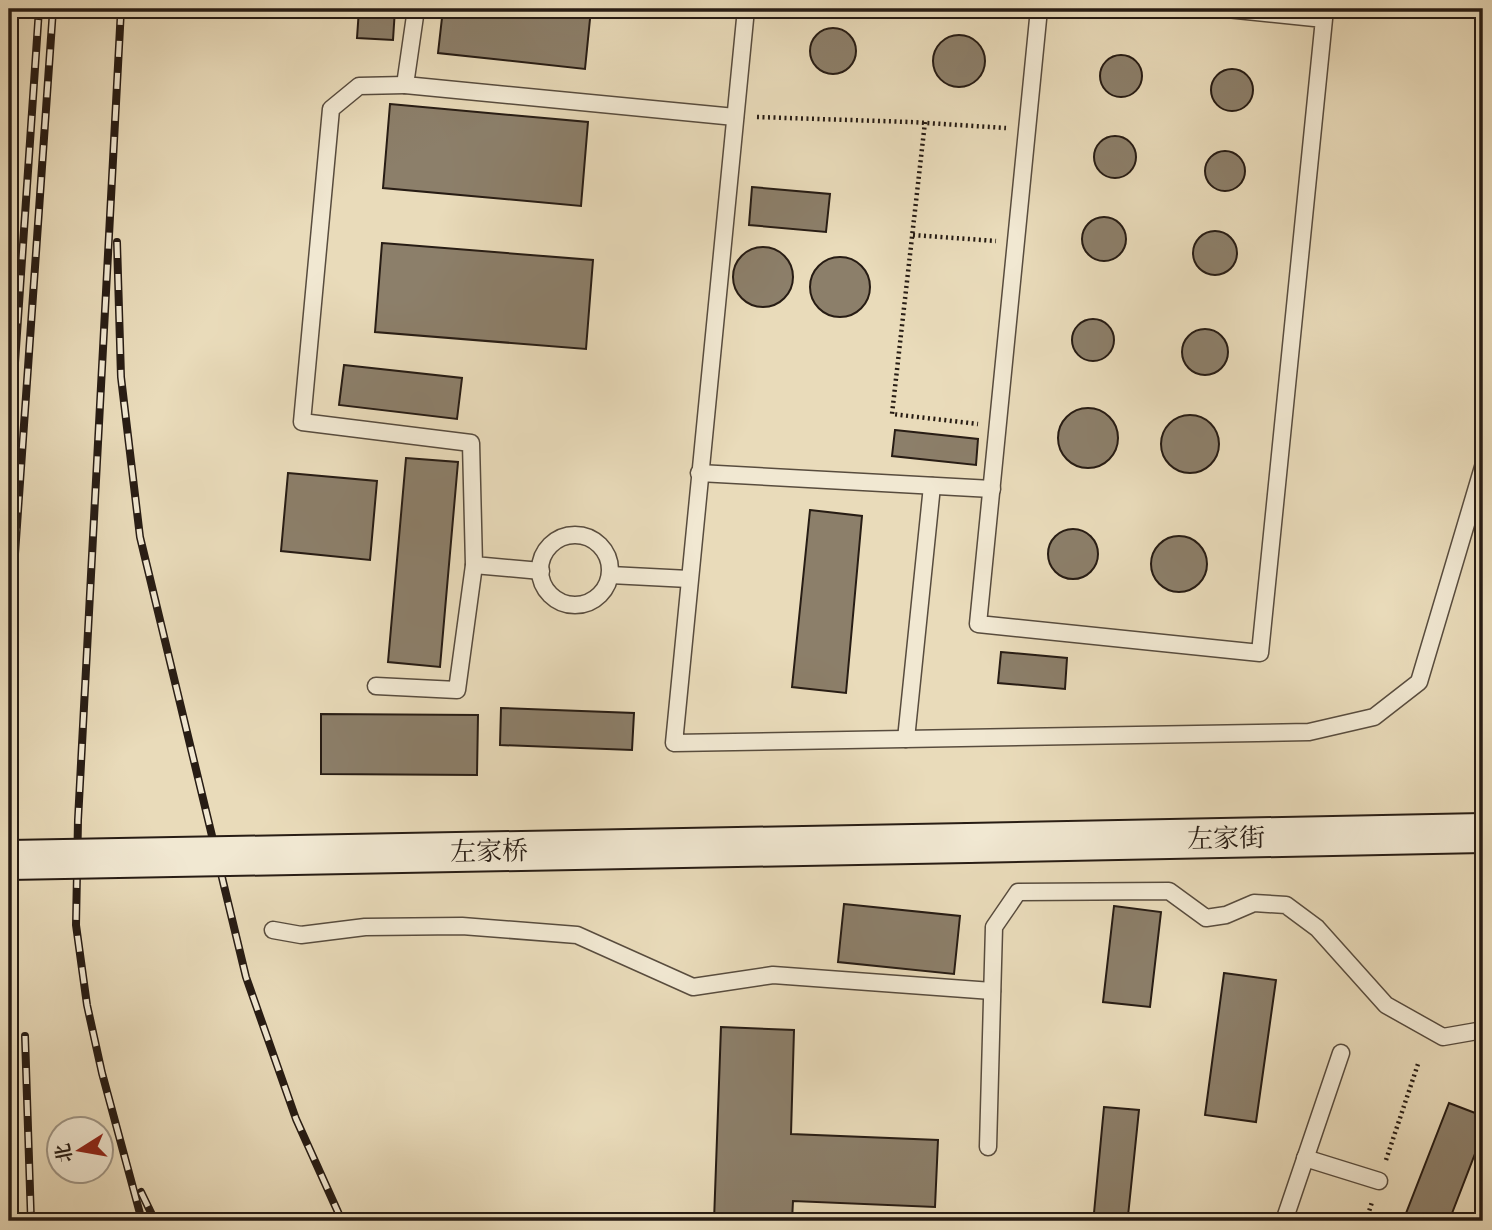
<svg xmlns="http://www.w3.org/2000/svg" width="1492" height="1230" font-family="Vollkorn,'Noto Serif SC',serif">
<rect width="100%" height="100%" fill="#e9dbba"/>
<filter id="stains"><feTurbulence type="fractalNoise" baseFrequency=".00286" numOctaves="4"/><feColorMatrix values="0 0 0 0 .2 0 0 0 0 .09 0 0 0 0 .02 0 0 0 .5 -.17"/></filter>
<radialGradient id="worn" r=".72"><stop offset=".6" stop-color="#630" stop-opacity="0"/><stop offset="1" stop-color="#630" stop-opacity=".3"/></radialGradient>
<g fill="#8c7f6a" stroke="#271c14" stroke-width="2">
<path d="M359,9H395L393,40L357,38Z"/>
<path d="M443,9H591L585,69L438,53Z"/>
<circle cx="833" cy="51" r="23"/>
<circle cx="959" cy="61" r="26"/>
<circle cx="1121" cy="76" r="21"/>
<circle cx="1232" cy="90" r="21"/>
<path d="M390,104L588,122L581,206L383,188Z"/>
<circle cx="1115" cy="157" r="21"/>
<circle cx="1225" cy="171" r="20"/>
<path d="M752,187L830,194L826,232L749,225Z"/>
<circle cx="1104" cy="239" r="22"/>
<circle cx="1215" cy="253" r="22"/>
<path d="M382,243L593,260L586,349L375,332Z"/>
<circle cx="763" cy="277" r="30"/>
<circle cx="840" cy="287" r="30"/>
<circle cx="1093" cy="340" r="21"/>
<circle cx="1205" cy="352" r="23"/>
<path d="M344,365L462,378L457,419L339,405Z"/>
<circle cx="1088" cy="438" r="30"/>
<circle cx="1190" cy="444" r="29"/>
<path d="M895,430L978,439L976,465L892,456Z"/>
<path d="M406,458L458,462L440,667L388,662Z"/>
<path d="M288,473L377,481L370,560L281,551Z"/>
<path d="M810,510L862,516L846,693L792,687Z"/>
<circle cx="1073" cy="554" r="25"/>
<circle cx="1179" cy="564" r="28"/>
<path d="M1001,652L1067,658L1065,689L998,683Z"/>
<path d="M501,708L634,713L632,750L500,745Z"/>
<path d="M321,714L478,715L477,775L321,774Z"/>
<path d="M844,904L960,916L954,974L838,962Z"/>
<path d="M1114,906L1161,912L1150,1007L1103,1002Z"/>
<path d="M1224,973L1276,980L1256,1122L1205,1115Z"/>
<path d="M721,1027L794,1030L791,1134L938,1140L935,1207L793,1201L792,1221H714Z"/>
<path d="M1449,1103L1483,1116V1133L1449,1221H1403Z"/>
<path d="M1104,1107L1139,1110L1128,1216L1094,1213Z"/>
</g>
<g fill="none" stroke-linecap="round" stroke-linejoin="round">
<defs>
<g id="service">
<path d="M416,9L405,85L735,117"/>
<path d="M746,9L674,743L1309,732L1374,717L1419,682L1483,467"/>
<path d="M1039,9L978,624L1260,653L1324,19L1227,9"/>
<path d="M405,85L359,86L331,109L302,422L471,443L474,565L541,571"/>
<path d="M699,473L992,489"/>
<circle cx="575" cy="570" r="35"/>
<path d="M610,575L689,579"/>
<path d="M376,686L457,690L474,565"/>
<path d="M906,739L932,486"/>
<path d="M273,930L301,935L365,927L462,926L577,935L693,987L773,975L992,991"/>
<path d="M988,1147L994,927L1018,892L1169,891L1206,918L1226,915L1254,903L1286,905L1317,928L1386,1005L1443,1037L1483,1030"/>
<path d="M1305,1158L1379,1181"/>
<path d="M1284,1221L1341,1053"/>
</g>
<path id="secondary" d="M968,843L1483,833"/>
</defs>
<use href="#service" stroke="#584c3e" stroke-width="19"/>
<use href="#secondary" stroke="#271c14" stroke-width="42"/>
<g stroke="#271c14" stroke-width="4.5" stroke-dasharray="2 3.5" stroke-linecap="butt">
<path d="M757,117L911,122L1006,128"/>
<path d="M925,122L892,414L978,424"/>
<path d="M913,235L996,241"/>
<path d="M1386,1160L1419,1061"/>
<path d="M1366,1221L1372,1202"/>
</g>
<use href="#service" stroke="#f1e8d2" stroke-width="16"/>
<use href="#secondary" stroke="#f1e8d2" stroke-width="38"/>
<defs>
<g id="rail">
<path d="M121,9L78,820L76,925L87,1005L102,1073L142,1221"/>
<path d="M117,242L121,377L140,537L246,977L296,1119L342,1221"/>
<path d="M9,451L39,9"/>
<path d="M9,640L53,9"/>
<path d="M25,1036L31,1221"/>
<path d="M141,1192L155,1221"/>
</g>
</defs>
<use href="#rail" stroke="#271c14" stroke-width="8"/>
<use href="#rail" stroke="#f1e8d2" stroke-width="5" stroke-dasharray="16" stroke-linecap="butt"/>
<defs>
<path id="secondary-bridge" d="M9,860L968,843"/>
</defs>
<use href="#secondary-bridge" stroke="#271c14" stroke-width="42" stroke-linecap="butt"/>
<use href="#secondary-bridge" stroke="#f1e8d2" stroke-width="38"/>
</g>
<g text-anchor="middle" stroke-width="5" stroke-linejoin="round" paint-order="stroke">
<g font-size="26" fill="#271c14" stroke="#f1e8d2">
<text transform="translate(1226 838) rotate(-1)" y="9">左家街</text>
<text transform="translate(489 851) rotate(-1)" y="9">左家桥</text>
</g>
</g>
<rect width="1492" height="1230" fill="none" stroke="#e9dbba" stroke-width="35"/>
<rect x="10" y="10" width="1471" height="1209" fill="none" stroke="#271c14" stroke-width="3.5"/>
<rect x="18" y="18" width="1457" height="1195" fill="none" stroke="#271c14" stroke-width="2"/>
<g transform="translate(80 1150) rotate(259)"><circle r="33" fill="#f1e8d2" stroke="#a09686" stroke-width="2"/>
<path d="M0-5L12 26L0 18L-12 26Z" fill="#8f2418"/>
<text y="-10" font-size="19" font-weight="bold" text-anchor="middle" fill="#271c14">北</text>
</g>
<rect width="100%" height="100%" filter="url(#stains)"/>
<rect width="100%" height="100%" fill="url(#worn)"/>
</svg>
